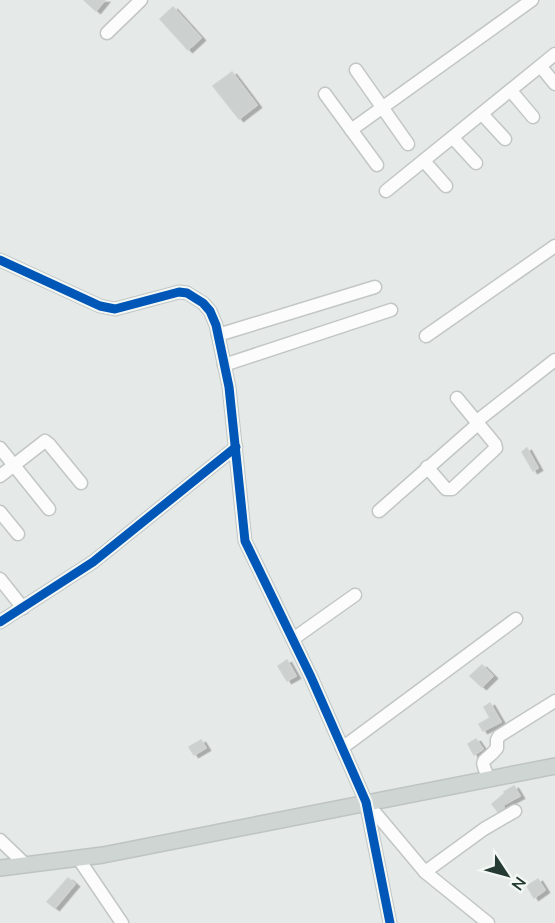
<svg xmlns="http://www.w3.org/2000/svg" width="555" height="923" font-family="'Nunito Sans',sans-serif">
<defs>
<filter id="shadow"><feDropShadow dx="4.5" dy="2.5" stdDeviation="0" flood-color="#0004"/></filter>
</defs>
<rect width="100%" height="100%" fill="#e5e9e7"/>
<g fill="#ccd1cf" stroke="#ced2d0" stroke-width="1.5" filter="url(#shadow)">
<path d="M84,0H105L96,11Z"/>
<path d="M173,7L201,38L188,50L160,19Z"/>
<path d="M232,72L257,105L239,119L213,86Z"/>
<path d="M527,448L538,468L533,471L522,452Z"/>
<path d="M287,660L296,676L287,681L278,666Z"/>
<path d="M482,665L493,676L482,687L470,676Z"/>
<path d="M490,703L501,722L483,731L479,724L490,718L484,707Z"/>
<path d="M476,739L483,749L474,755L468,744Z"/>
<path d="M201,740L206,748L194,755L189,747Z"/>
<path d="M514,786L520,796L503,805L504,808L498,812L492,804L505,793L504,792Z"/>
<path d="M68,878L75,884L55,908L47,902Z"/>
<path d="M538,879L545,890L534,898L527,886Z"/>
</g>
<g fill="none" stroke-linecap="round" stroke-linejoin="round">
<defs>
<g id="minor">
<path d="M107,33L141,0"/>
<path d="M541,67L555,84"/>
<path d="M356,70L408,144"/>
<path d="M511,91L533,117"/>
<path d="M325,94L377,165"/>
<path d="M483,115L505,139"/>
<path d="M351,130L532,0"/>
<path d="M453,138L476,163"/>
<path d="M424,161L446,186"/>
<path d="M386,191L555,54"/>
<path d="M0,260L100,306L115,309L179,292L187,293L203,303L210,311L216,325L229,387L245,541L311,677L366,802L390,923"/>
<path d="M218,335L375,287"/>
<path d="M426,336L555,246"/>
<path d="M224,365L391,310"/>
<path d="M477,421L555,360"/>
<path d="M0,448L49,509"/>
<path d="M427,467L446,489H452L496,448L495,444L457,398"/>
<path d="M0,476L45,441L49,444L81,483"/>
<path d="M379,511L479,423"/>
<path d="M0,512L18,534"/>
<path d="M0,579L23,608"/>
<path d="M0,622L93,562L236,447"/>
<path d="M293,639L355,595"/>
<path d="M342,748L516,619"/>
<path d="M489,779C478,755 484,765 497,748V740L499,736L555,701"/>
<path d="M367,803L425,872L488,923"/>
<path d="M0,840L26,865"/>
<path d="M78,858L122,923"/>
<path d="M425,872L484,829L515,811"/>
</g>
<path id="major" d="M0,868L103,855L555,766"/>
</defs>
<use href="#minor" stroke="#c2c6c4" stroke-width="15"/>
<use href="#major" stroke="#bdc4c2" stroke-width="18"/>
<use href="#minor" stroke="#fbfcfb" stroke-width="12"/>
<use href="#major" stroke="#cfd5d3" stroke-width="15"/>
<defs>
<g id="cycleway">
<path d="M0,260L100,306L115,309L179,292L187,293L203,303L210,311L216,325L229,387L245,541L311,677L366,802L390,923"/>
<path d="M0,622L93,562L236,447"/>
</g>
</defs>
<use href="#cycleway" stroke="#f3f8f5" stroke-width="13"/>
<use href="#cycleway" stroke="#0057b8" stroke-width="9"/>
</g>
<g transform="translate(507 875) rotate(126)" stroke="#f3f8f5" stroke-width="4.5" paint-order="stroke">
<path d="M0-4.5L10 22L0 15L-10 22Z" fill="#253a33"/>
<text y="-9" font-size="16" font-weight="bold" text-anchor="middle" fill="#253a33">N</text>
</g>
</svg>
